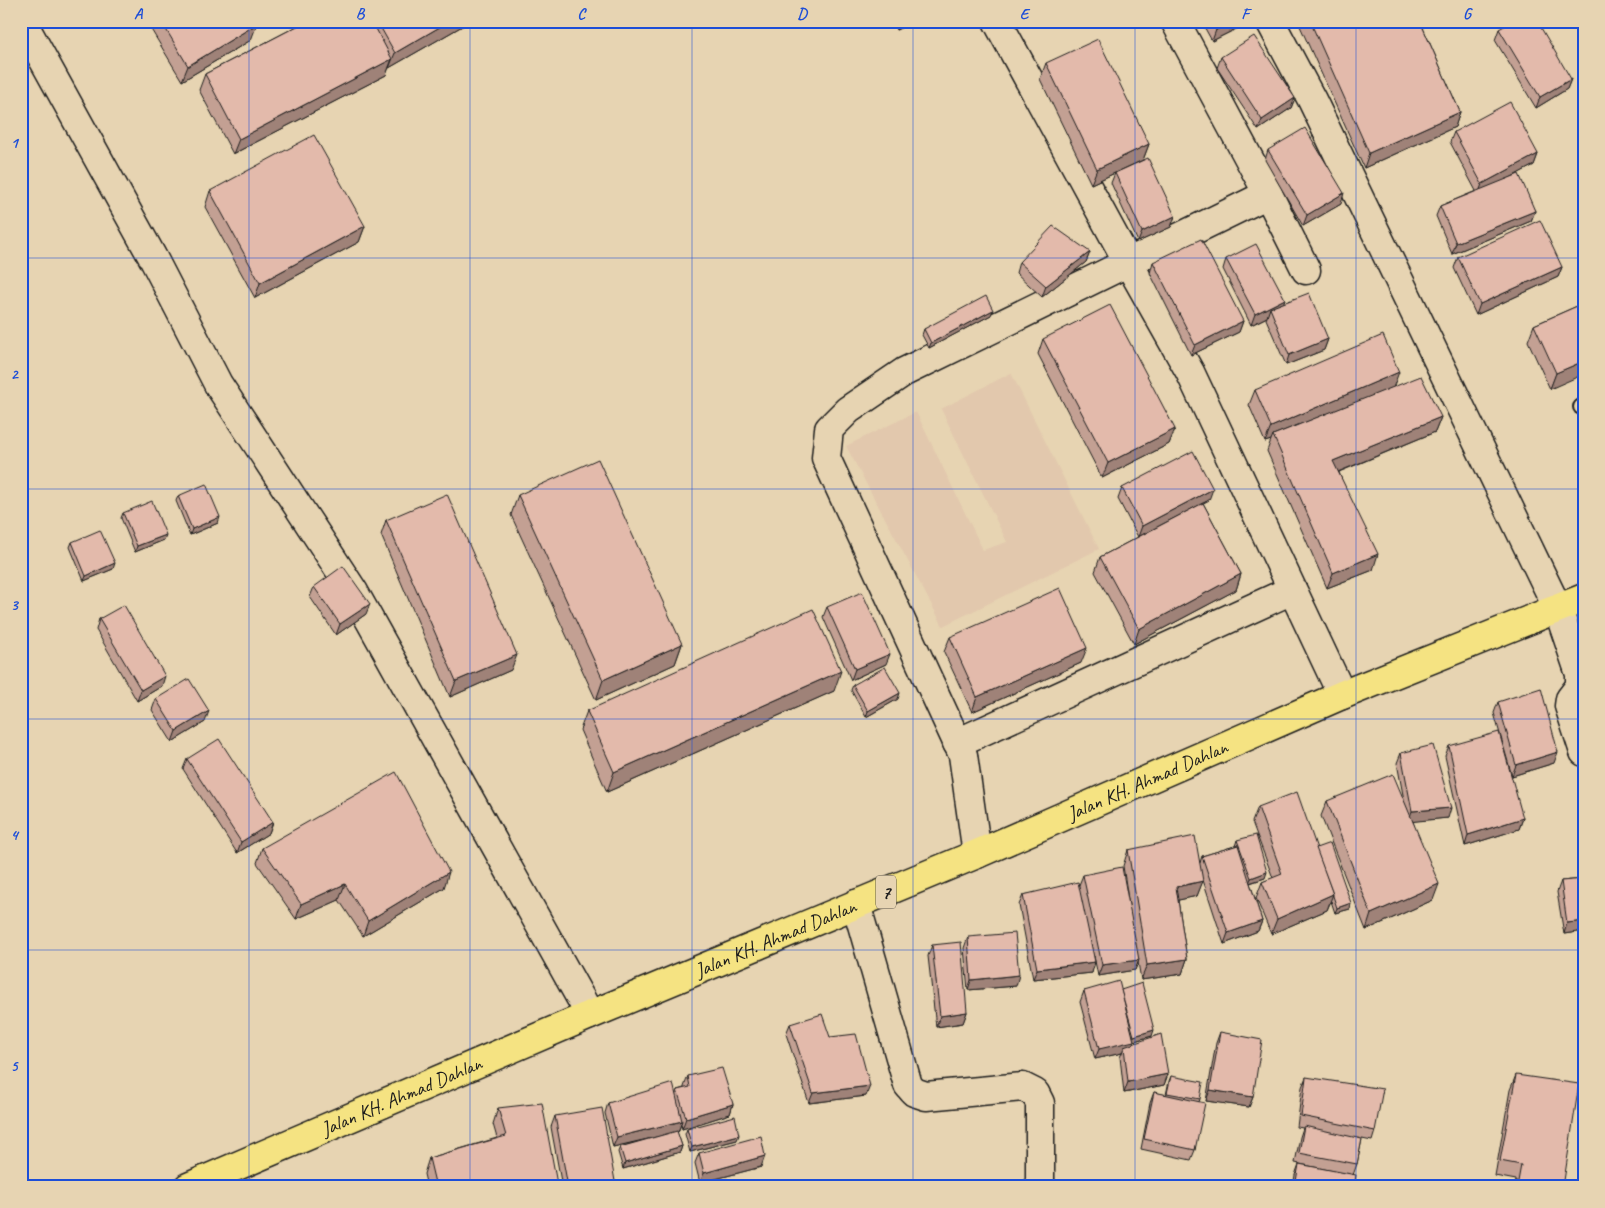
<svg xmlns="http://www.w3.org/2000/svg" width="1605" height="1208" font-family="Caveat,sans-serif">
<rect width="100%" height="100%" fill="#e7d4b2"/>
<filter id="ink" filterUnits="userSpaceOnUse"><feTurbulence type="fractalNoise" baseFrequency=".02" numOctaves="2"/><feDisplacementMap in="SourceGraphic" scale="10" xChannelSelector="R" yChannelSelector="G"/><feConvolveMatrix kernelMatrix="1 2 1 2 8 2 1 2 1" color-interpolation-filters="sRGB"/></filter>
<g filter="url(#ink)">
<path fill="#e2c8ad" d="M1011,373L1099,549L943,626L846,446L916,412L983,550L1007,542L941,409Z"/>
<g fill="none" stroke-linecap="round" stroke-linejoin="round">
<defs>
<path id="service" d="M1581,407H1584"/>
<g id="minor">
<path d="M22,21L153,258L218,384L354,592L590,1015"/>
<path d="M997,21L1128,262L1190,372L1342,695"/>
<path d="M1175,21L1268,194L1306,270"/>
<path d="M1270,21L1312,100L1558,609L1580,674V686L1570,699L1569,706L1584,752"/>
<path d="M957,743L1292,590"/>
<path d="M977,854L963,755L826,458L829,429L848,410L904,372L1268,194"/>
<path d="M856,904L908,1085L914,1092L926,1096L1023,1087L1035,1093L1040,1103V1187"/>
</g>
<g id="trunk">
<path id="s1" d="M188,1187L590,1015L977,854L1342,695L1584,598"/>
</g>
</defs>
<use href="#service" stroke="#1c1c1c" stroke-width="18"/>
<use href="#minor" stroke="#1c1c1c" stroke-width="31"/>
<use href="#trunk" stroke="#1c1c1c" stroke-width="31"/>
<use href="#service" stroke="#e7d4b2" stroke-width="14"/>
<use href="#minor" stroke="#e7d4b2" stroke-width="28"/>
<use href="#trunk" stroke="#f5e382" stroke-width="28"/>
</g>
<g fill="#c3a093" stroke="#1c1c1c">
<path d="M146,21H255L251,40L182,81Z"/>
<path d="M307,21H471L389,68V67L386,75L233,154L199,90L205,74Z"/>
<path d="M892,21H916L896,30Z"/>
<path d="M1201,21H1245L1244,25L1212,41Z"/>
<path d="M1302,21H1420L1460,112L1455,127L1364,168L1300,26Z"/>
<path d="M1480,21H1492L1483,26Z"/>
<path d="M1499,29L1571,79L1567,89L1536,108L1495,40Z"/>
<path d="M1221,57L1295,98L1291,108L1258,130L1217,68Z"/>
<path d="M1046,63L1149,144L1143,160L1175,216L1171,227L1138,242L1111,183L1115,173L1091,184L1040,79Z"/>
<path d="M1454,132L1538,154L1534,165L1515,175L1535,211L1531,221L1452,254L1436,216L1440,206L1476,191L1450,142Z"/>
<path d="M1268,150L1341,204L1303,226L1265,160Z"/>
<path d="M210,191L365,226L359,242L255,298L205,207Z"/>
<path d="M1090,252L1086,262L1042,297L1016,273L1019,262Z"/>
<path d="M1458,257L1562,267L1558,277L1476,315L1454,268Z"/>
<path d="M1226,259L1283,303L1328,339L1324,350L1286,365L1266,319L1267,317L1251,325L1223,269Z"/>
<path d="M1153,262L1243,321L1239,332L1191,355L1150,273Z"/>
<path d="M1584,303L1550,389L1528,341L1534,325Z"/>
<path d="M991,315L929,348L922,335L924,329Z"/>
<path d="M1043,339L1175,429L1169,444L1102,478L1038,354Z"/>
<path d="M1394,387L1441,417L1435,432L1339,472L1373,570L1327,588L1267,451L1271,440L1265,442L1249,405L1255,390Z"/>
<path d="M1122,488L1209,500L1203,503L1241,574L1236,590L1134,644L1095,572L1100,557L1138,537L1118,499Z"/>
<path d="M518,495L682,644L675,664L596,700L511,515Z"/>
<path d="M178,496L218,523L190,535L176,501Z"/>
<path d="M123,513L164,540L135,552L121,518Z"/>
<path d="M386,520L511,670L450,697L381,535Z"/>
<path d="M72,542L113,569L84,581L70,547Z"/>
<path d="M314,587L366,614L336,635L310,597Z"/>
<path d="M827,607L886,664L851,680L823,617Z"/>
<path d="M99,619L162,686L137,701L96,630Z"/>
<path d="M950,637L1081,663L972,712L944,652Z"/>
<path d="M1583,649H1584V661L1581,655Z"/>
<path d="M853,685L898,699L866,717L851,690Z"/>
<path d="M834,691L607,792L580,730L587,711Z"/>
<path d="M156,699L205,722L172,742L152,710Z"/>
<path d="M1498,702L1554,763L1512,776L1494,713Z"/>
<path d="M1449,746L1523,818L1519,829L1465,846L1445,756Z"/>
<path d="M1401,753L1448,818L1413,821L1433,900L1366,930L1321,816L1327,801L1404,800L1397,763Z"/>
<path d="M187,759L273,822L269,833L237,853L183,769Z"/>
<path d="M1258,807L1316,848L1350,909L1335,913L1331,901L1327,910L1271,934L1256,898L1262,882L1273,878L1252,822Z"/>
<path d="M1237,840L1265,878L1250,883L1262,921L1258,931L1224,944L1203,880L1197,896L1178,900L1187,959L1182,974L1141,980L1138,962L1135,970L1098,976L1094,956L1092,973L1033,979L1019,905L1023,895L1079,885L1083,875L1130,912L1123,866L1128,850L1200,863L1202,856L1235,846Z"/>
<path d="M262,848L444,888L363,936L339,900L296,919L257,863Z"/>
<path d="M1584,879V931L1564,934L1557,892L1561,881Z"/>
<path d="M968,937L1016,986L968,990L964,948Z"/>
<path d="M932,945L967,1012L963,1023L936,1027L928,956Z"/>
<path d="M1121,990L1152,1036L1134,1041L1133,1043L1168,1074L1164,1085L1124,1093L1120,1057L1122,1053L1095,1059L1080,1002L1084,991Z"/>
<path d="M790,1024L830,1037L866,1096L809,1103L786,1034Z"/>
<path d="M1220,1032L1253,1097L1249,1107L1206,1101L1216,1043Z"/>
<path d="M1516,1075L1563,1187H1515L1516,1180L1495,1176L1510,1090Z"/>
<path d="M688,1076L733,1104L730,1114L682,1129L681,1124L678,1132H677L682,1146L680,1152L623,1169L618,1152L620,1147L650,1138L613,1147L605,1113L608,1103L676,1094L677,1090L684,1088V1087Z"/>
<path d="M1171,1076L1200,1099L1199,1102L1195,1150L1191,1160L1141,1149L1150,1103L1154,1092L1166,1095L1169,1081Z"/>
<path d="M1306,1077L1375,1131L1372,1141L1362,1139L1357,1164L1353,1175L1295,1163L1300,1137L1303,1128L1297,1127L1302,1087Z"/>
<path d="M498,1108L556,1187H427L424,1174L429,1158L497,1138L493,1124Z"/>
<path d="M555,1116L616,1187H562L551,1127Z"/>
<path d="M687,1129L737,1140L690,1152L685,1134Z"/>
<path d="M699,1153L761,1167L700,1183L695,1163Z"/>
<path d="M1299,1164L1354,1187H1293L1295,1175Z"/>
</g>
<g fill="#9f8278" stroke="#1c1c1c">
<path d="M450,21H471L389,68L395,53Z"/>
<path d="M906,21H916L896,30L898,25Z"/>
<path d="M1234,21H1245L1244,25L1212,41L1216,30Z"/>
<path d="M1485,21H1492L1483,26Z"/>
<path d="M257,24L251,40L182,81L188,66Z"/>
<path d="M392,59L386,75L233,154L239,139Z"/>
<path d="M1571,79L1567,89L1536,108L1540,97Z"/>
<path d="M1295,98L1291,108L1258,130L1262,120Z"/>
<path d="M1460,112L1455,127L1364,168L1369,153Z"/>
<path d="M1149,144L1143,160L1091,184L1097,169Z"/>
<path d="M1538,154L1534,165L1478,195L1482,184Z"/>
<path d="M1344,193L1341,204L1303,226L1307,215Z"/>
<path d="M1535,211L1531,221L1452,254L1456,243Z"/>
<path d="M1175,216L1171,227L1138,242L1142,232Z"/>
<path d="M365,226L359,242L255,298L260,283Z"/>
<path d="M1090,252L1086,262L1042,297L1046,286Z"/>
<path d="M1562,267L1558,277L1476,315L1480,304Z"/>
<path d="M1285,299L1281,310L1270,308L1267,317L1251,325L1255,314Z"/>
<path d="M993,310L991,315L929,348L931,343Z"/>
<path d="M1243,321L1239,332L1191,355L1195,345Z"/>
<path d="M1328,339L1324,350L1286,365L1289,355Z"/>
<path d="M1584,361V374L1550,389L1556,373Z"/>
<path d="M1399,372L1393,388L1273,435L1271,440L1265,442L1271,427Z"/>
<path d="M1441,417L1435,432L1328,476L1333,461Z"/>
<path d="M1175,429L1169,444L1102,478L1108,463Z"/>
<path d="M1213,489L1209,500L1138,537L1142,526Z"/>
<path d="M220,517L218,523L190,535L192,529Z"/>
<path d="M166,535L164,540L135,552L137,546Z"/>
<path d="M1378,554L1373,570L1327,588L1333,573Z"/>
<path d="M115,563L113,569L84,581L86,576Z"/>
<path d="M1241,574L1236,590L1134,644L1139,629Z"/>
<path d="M370,604L366,614L336,635L340,624Z"/>
<path d="M682,644L675,664L596,700L603,680Z"/>
<path d="M1087,648L1081,663L972,712L977,697Z"/>
<path d="M890,654L886,664L851,680L855,669Z"/>
<path d="M517,655L511,670L450,697L456,681Z"/>
<path d="M841,671L834,691L607,792L614,772Z"/>
<path d="M165,676L162,686L137,701L141,690Z"/>
<path d="M900,693L898,699L866,717L868,711Z"/>
<path d="M209,711L205,722L172,742L176,731Z"/>
<path d="M1558,752L1554,763L1512,776L1516,765Z"/>
<path d="M1451,808L1448,818L1408,822L1412,811Z"/>
<path d="M1523,818L1519,829L1465,846L1468,835Z"/>
<path d="M273,822L269,833L237,853L241,842Z"/>
<path d="M449,872L444,888L363,936L368,921Z"/>
<path d="M1267,872L1265,878L1249,883L1251,878Z"/>
<path d="M1203,881L1197,896L1170,902L1176,887Z"/>
<path d="M345,884L339,900L296,919L301,904Z"/>
<path d="M1439,884L1433,900L1366,930L1371,914Z"/>
<path d="M1333,894L1327,910L1271,934L1277,919Z"/>
<path d="M1351,903L1350,909L1335,913L1337,908Z"/>
<path d="M1262,921L1258,931L1224,944L1228,933Z"/>
<path d="M1584,921V931L1564,934L1567,923Z"/>
<path d="M1187,959L1182,974L1141,980L1147,965Z"/>
<path d="M1139,960L1135,970L1098,976L1102,965Z"/>
<path d="M1095,962L1092,973L1033,979L1037,969Z"/>
<path d="M1019,975L1016,986L968,990L971,980Z"/>
<path d="M967,1012L963,1023L936,1027L940,1016Z"/>
<path d="M1154,1030L1152,1036L1134,1041L1130,1051L1124,1047L1122,1053L1095,1059L1099,1049L1134,1036Z"/>
<path d="M1168,1074L1164,1085L1124,1093L1128,1082Z"/>
<path d="M870,1086L866,1096L809,1103L813,1093Z"/>
<path d="M1210,1090L1253,1097L1249,1107L1206,1101Z"/>
<path d="M733,1104L730,1114L682,1129L686,1118Z"/>
<path d="M682,1121L678,1132L613,1147L617,1137Z"/>
<path d="M739,1135L737,1140L690,1152L692,1147Z"/>
<path d="M682,1146L680,1152L623,1169L625,1163Z"/>
<path d="M765,1156L761,1167L700,1183L704,1173Z"/>
<path d="M557,1184L556,1187H544Z"/>
</g>
<g fill="#e3baab" stroke="#1c1c1c">
<path d="M161,21H255L257,24L188,66Z"/>
<path d="M307,21H372L392,59L239,139L205,74Z"/>
<path d="M377,21H450L395,53Z"/>
<path d="M896,21H906L898,25Z"/>
<path d="M1211,21H1234L1216,30Z"/>
<path d="M1310,21H1420L1460,112L1369,153Z"/>
<path d="M1513,21H1537L1571,79L1540,97L1499,29Z"/>
<path d="M1254,36L1295,98L1262,120L1221,57Z"/>
<path d="M1098,39L1149,144L1097,169L1046,63Z"/>
<path d="M1510,102L1538,154L1482,184L1454,132Z"/>
<path d="M1305,128L1344,193L1307,215L1268,150Z"/>
<path d="M314,135L365,226L260,283L210,191Z"/>
<path d="M1148,158L1175,216L1142,232L1115,173Z"/>
<path d="M1519,174L1535,211L1456,243L1440,206Z"/>
<path d="M1540,220L1562,267L1480,304L1458,257Z"/>
<path d="M1053,226L1090,252L1046,286L1019,262Z"/>
<path d="M1201,239L1243,321L1195,345L1153,262Z"/>
<path d="M1256,244L1285,299L1255,314L1226,259Z"/>
<path d="M1309,293L1328,339L1289,355L1270,308Z"/>
<path d="M986,296L993,310L931,343L924,329Z"/>
<path d="M1584,303V361L1556,373L1534,325Z"/>
<path d="M1110,305L1175,429L1108,463L1043,339Z"/>
<path d="M1383,335L1399,372L1271,427L1255,390Z"/>
<path d="M1421,376L1441,417L1333,461L1378,554L1333,573L1273,435Z"/>
<path d="M1193,451L1213,489L1142,526L1122,488Z"/>
<path d="M598,459L682,644L603,680L518,495Z"/>
<path d="M206,484L220,517L192,529L178,496Z"/>
<path d="M447,494L517,655L456,681L386,520Z"/>
<path d="M152,501L166,535L137,546L123,513Z"/>
<path d="M1203,503L1241,574L1139,629L1100,557Z"/>
<path d="M100,530L115,563L86,576L72,542Z"/>
<path d="M343,566L370,604L340,624L314,587Z"/>
<path d="M1060,588L1087,648L977,697L950,637Z"/>
<path d="M862,592L890,654L855,669L827,607Z"/>
<path d="M124,605L165,676L141,690L99,619Z"/>
<path d="M813,609L841,671L614,772L587,711Z"/>
<path d="M885,667L900,693L868,711L853,685Z"/>
<path d="M189,679L209,711L176,731L156,699Z"/>
<path d="M1541,688L1558,752L1516,765L1498,702Z"/>
<path d="M1499,732L1523,818L1468,835L1449,746Z"/>
<path d="M219,739L273,822L241,842L187,759Z"/>
<path d="M1433,745L1451,808L1412,811L1401,753Z"/>
<path d="M396,772L449,872L368,921L345,884L301,904L262,848Z"/>
<path d="M1393,774L1439,884L1371,914L1327,801Z"/>
<path d="M1297,792L1333,894L1277,919L1262,882L1282,874L1258,807Z"/>
<path d="M1256,835L1267,872L1251,878L1237,840Z"/>
<path d="M1195,836L1203,881L1176,887L1187,959L1147,965L1128,850Z"/>
<path d="M1330,843L1351,903L1337,908L1333,896V894L1316,848Z"/>
<path d="M1238,845L1262,921L1228,933L1202,856Z"/>
<path d="M1122,867L1139,960L1102,965L1083,875Z"/>
<path d="M1584,879V921L1567,923L1561,881Z"/>
<path d="M1078,882L1095,962L1037,969L1023,895Z"/>
<path d="M1015,933L1019,975L971,980L968,937Z"/>
<path d="M961,942L967,1012L940,1016L932,945Z"/>
<path d="M1119,981L1134,1041L1099,1049L1084,991Z"/>
<path d="M1142,983L1154,1030L1134,1036L1121,990Z"/>
<path d="M822,1014L830,1037L856,1034L870,1086L813,1093L790,1024Z"/>
<path d="M1220,1032L1262,1040L1253,1097L1210,1090Z"/>
<path d="M1161,1034L1168,1074L1128,1082L1124,1047Z"/>
<path d="M722,1068L733,1104L686,1118L677,1090L690,1087L688,1076Z"/>
<path d="M1516,1075L1579,1084L1563,1187H1517L1521,1165L1500,1161Z"/>
<path d="M1171,1076L1203,1082L1200,1099L1167,1093Z"/>
<path d="M1306,1077L1383,1089L1375,1131L1301,1116Z"/>
<path d="M673,1083L682,1121L617,1137L608,1103Z"/>
<path d="M1154,1092L1205,1103L1195,1150L1144,1139Z"/>
<path d="M542,1103L557,1184L544,1187H436L429,1158L506,1136L498,1108Z"/>
<path d="M602,1108L616,1187H568L555,1116Z"/>
<path d="M735,1116L739,1135L692,1147L687,1129Z"/>
<path d="M1304,1126L1362,1139L1357,1164L1299,1153Z"/>
<path d="M677,1131L682,1146L625,1163L620,1147Z"/>
<path d="M761,1136L765,1156L704,1173L699,1153Z"/>
<path d="M1299,1164L1356,1175L1354,1187H1295Z"/>
</g>
</g>
<path fill="none" stroke="#1d4ed8" stroke-width="1" stroke-opacity="0.55" d="M249,21V1187M470,21V1187M692,21V1187M913,21V1187M1135,21V1187M1356,21V1187M21,258H1584M21,489H1584M21,719H1584M21,950H1584"/>
<g text-anchor="middle" stroke-width="4.5" stroke-linejoin="round" paint-order="stroke">
<rect fill="#e7d4b2" stroke="#595349" stroke-width="1" x="876" y="875.5" width="20" height="33" rx="4"/>
<g font-size="19" font-weight="bold" fill="#1c1c1c">
<text x="886" y="899">7</text>
</g>
<g font-size="20" fill="#1c1c1c" stroke="#e7d4b2">
<text dy="7" stroke="none"><textPath href="#s1" startOffset="1042">Jalan KH. Ahmad Dahlan</textPath></text>
<text dy="7" stroke="none"><textPath href="#s1" startOffset="638">Jalan KH. Ahmad Dahlan</textPath></text>
<text dy="7" stroke="none"><textPath href="#s1" startOffset="232">Jalan KH. Ahmad Dahlan</textPath></text>
</g>
</g>
<rect width="1605" height="1208" fill="none" stroke="#e7d4b2" stroke-width="55"/>
<rect x="28" y="28" width="1550" height="1152" fill="none" stroke="#1d4ed8" stroke-width="2"/>
<g font-size="16" text-anchor="middle" font-weight="bold" fill="#1d4ed8">
<text x="138" y="19">A</text>
<text x="360" y="19">B</text>
<text x="581" y="19">C</text>
<text x="802" y="19">D</text>
<text x="1024" y="19">E</text>
<text x="1245" y="19">F</text>
<text x="1467" y="19">G</text>
<text x="14" y="148">1</text>
<text x="14" y="379">2</text>
<text x="14" y="610">3</text>
<text x="14" y="840">4</text>
<text x="14" y="1071">5</text>
</g>
</svg>
